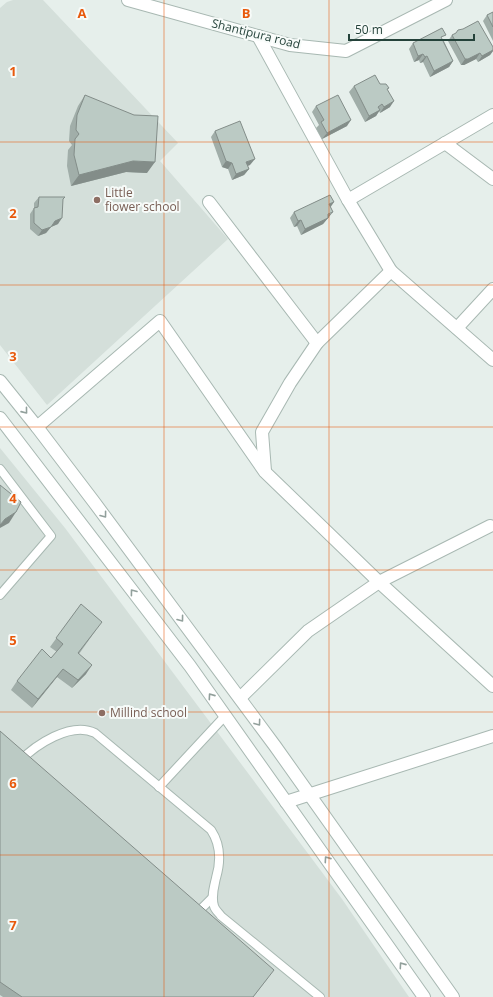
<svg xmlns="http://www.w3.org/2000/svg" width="493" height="997" font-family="'Open Sans',sans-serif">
<rect width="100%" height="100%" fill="#e6efeb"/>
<g fill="#d4dfda">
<path d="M13,0H43L178,143L160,161L228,239L47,405L0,345V8L7,2Z"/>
<path d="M0,448L65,528L342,899L409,997H0Z"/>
</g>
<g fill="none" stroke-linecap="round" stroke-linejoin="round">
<defs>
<g id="service">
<path d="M0,469L51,536L0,595"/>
<path d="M19,762C35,745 71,721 95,733L211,830C221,845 221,861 216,878C214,887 211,896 214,906C215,910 219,913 221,916L320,997"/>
<path d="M159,787L225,716"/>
<path d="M196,914L212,898"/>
</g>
<g id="minor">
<path d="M258,36L348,200L391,271L493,360"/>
<path d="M445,143L493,179"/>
<path d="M348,200L493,115"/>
<path d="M209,202L317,343"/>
<path d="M457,328L493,289"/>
<path d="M37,427L160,321L265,472L379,582L493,686"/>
<path d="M265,471L262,432L290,383L317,343L391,271"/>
<path d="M240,698L308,631L379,582L490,526"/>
<path d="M286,802L493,736"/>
</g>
<g id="tertiary">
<path d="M128,0L290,45L346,51L446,0"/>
<path d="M0,381L37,427L94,502L275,746L453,997"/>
<path d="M0,418L190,666L424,997"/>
</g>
</defs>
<use href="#service" stroke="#a8b8b2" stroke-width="10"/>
<use href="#minor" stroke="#a8b8b2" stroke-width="14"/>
<use href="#tertiary" stroke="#a8b8b2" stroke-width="14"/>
<use href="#service" stroke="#fff" stroke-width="8"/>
<use href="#minor" stroke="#fff" stroke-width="12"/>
<use href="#tertiary" stroke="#fff" stroke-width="12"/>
</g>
<g fill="#a1aea9">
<path d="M493,12V41L483,21L487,15Z"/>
<path d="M452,35L493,47V51L490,55L478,62L476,59L464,65H461L448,41Z"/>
<path d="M443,39L453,61L449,67L430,77L423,62L420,63L419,60L414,62L409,49L413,43Z"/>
<path d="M380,84L387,90L390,107L380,113L379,111L376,116L365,122L349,92L354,86Z"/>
<path d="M85,95L147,173L126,172L71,186L67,166L68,150L72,145L69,141L70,126L78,106Z"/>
<path d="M316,106L347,126L322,139L316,128L319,125L312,112Z"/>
<path d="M215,131L250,165L247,166L249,169L244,175L232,180L228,169L222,167L211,137Z"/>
<path d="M39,197L63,199L58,224L51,227L46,233L38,236L30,229V214L34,208V203Z"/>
<path d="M331,207L329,218H328L323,224L301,235L297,226L294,227L290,218L294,212Z"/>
<path d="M81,604L96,630L79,654L86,674L72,688L57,677L32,708L11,690L17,681L51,658L57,652L50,647Z"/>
<path d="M0,731L268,978L253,997H3L0,995Z"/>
</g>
<g fill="#838d89">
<path d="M493,50V51L490,55L478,62L482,56Z"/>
<path d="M480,53L476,59L464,65H461L465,59Z"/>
<path d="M423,54L419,60L414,62L418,56Z"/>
<path d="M427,56L423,62L420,63L425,57Z"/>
<path d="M453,61L449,67L430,77L434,71Z"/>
<path d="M394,101L390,107L380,113L384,107Z"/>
<path d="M380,110L376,116L365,122L369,116Z"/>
<path d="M351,120L347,126L322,139L327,133Z"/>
<path d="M255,159L250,165L242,168L246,162Z"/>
<path d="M133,161L155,162L147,173L126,172L71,186L79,175Z"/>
<path d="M226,161L232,163L228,169L222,167Z"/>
<path d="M249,169L244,175L232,180L236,174Z"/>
<path d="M334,202L330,208L329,204Z"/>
<path d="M333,212L323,224L301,235L305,229Z"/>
<path d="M62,218L58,224L51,227L55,221Z"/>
<path d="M301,220L297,226L294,227L298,221Z"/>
<path d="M51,227L46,233L38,236L42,230Z"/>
<path d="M16,512L9,523L0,528V525L5,519Z"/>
<path d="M92,665L86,674L72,688L78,680Z"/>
<path d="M63,669L57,677L32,708L38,699Z"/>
</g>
<g fill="#bbcac4" stroke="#838d89">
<path d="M493,12V27L487,15Z"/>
<path d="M478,21L493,47V50L482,56L480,53L468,59H465L452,35L456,33L458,30L463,29Z"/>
<path d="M442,28L446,35L441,37L453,61L434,71L427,56L425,57L423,54L418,56L413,43Z"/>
<path d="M375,75L380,84H386L389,88L387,89L394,101L384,107L382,104L378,107L380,110L369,116L354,86Z"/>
<path d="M85,95L134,115L158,116L155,162L133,161L79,175L74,155L75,139L79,134L76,130L77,115Z"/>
<path d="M338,95L351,120L327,133L321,122L324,120L316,106Z"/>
<path d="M240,121L255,159L246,162L249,169L236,174L232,163L226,161L215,131Z"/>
<path d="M330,195L334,202L329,204L333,212L328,214V218L305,229L301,220L298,221L294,212Z"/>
<path d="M39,197H65L63,199L62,218L55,221L51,227L42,230L34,223V208L38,207Z"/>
<path d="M0,485L21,502L16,512L5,519L0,525Z"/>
<path d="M81,604L102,622L78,653L92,665L78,680L63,669L38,699L17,681L42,649L51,658L63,644L56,638Z"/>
<path d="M0,731L274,970L253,997H22L0,982Z"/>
</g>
<defs><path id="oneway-chevron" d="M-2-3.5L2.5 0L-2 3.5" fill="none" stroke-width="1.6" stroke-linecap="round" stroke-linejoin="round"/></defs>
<g stroke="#92a09c">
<use href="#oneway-chevron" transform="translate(25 411) rotate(51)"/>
<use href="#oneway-chevron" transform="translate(104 515) rotate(53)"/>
<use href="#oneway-chevron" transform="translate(133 592) rotate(-127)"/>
<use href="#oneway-chevron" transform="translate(181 619) rotate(53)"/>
<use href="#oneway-chevron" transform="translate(211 696) rotate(-125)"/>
<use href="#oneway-chevron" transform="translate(258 723) rotate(54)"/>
<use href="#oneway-chevron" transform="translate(327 859) rotate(-125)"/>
<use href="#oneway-chevron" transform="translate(402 965) rotate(-125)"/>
</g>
<path fill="none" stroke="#e8590c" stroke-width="1" stroke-opacity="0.55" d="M164,0V997M329,0V997M0,142H493M0,285H493M0,427H493M0,570H493M0,712H493M0,855H493"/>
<g fill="#8d6e63" stroke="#f7fbf9" stroke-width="1.5">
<circle cx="97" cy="200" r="4"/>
<circle cx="102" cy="713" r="4"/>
</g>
<g text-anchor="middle" stroke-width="4" stroke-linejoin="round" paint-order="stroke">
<g font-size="12" fill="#24423a" stroke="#f7fbf9">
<text transform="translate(256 34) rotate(14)" y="4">Shantipura road</text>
</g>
<g font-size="12" fill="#785e54" stroke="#f7fbf9" text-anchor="start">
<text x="105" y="197">Little<tspan x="105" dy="14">fiower school</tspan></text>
<text x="110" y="717">Millind school</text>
</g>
</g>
<g font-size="13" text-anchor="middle" font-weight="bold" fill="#e8590c" stroke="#f7fbf9" stroke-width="4" stroke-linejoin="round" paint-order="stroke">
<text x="82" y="18">A</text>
<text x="246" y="18">B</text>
<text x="13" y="76">1</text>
<text x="13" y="218">2</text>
<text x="13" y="361">3</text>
<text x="13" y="503">4</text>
<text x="13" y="645">5</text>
<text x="13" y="788">6</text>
<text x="13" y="930">7</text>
</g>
<path d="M349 34v6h125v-6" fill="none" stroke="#24423a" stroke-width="2"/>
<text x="355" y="34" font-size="12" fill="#24423a" stroke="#f7fbf9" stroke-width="3" paint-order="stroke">50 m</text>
</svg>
